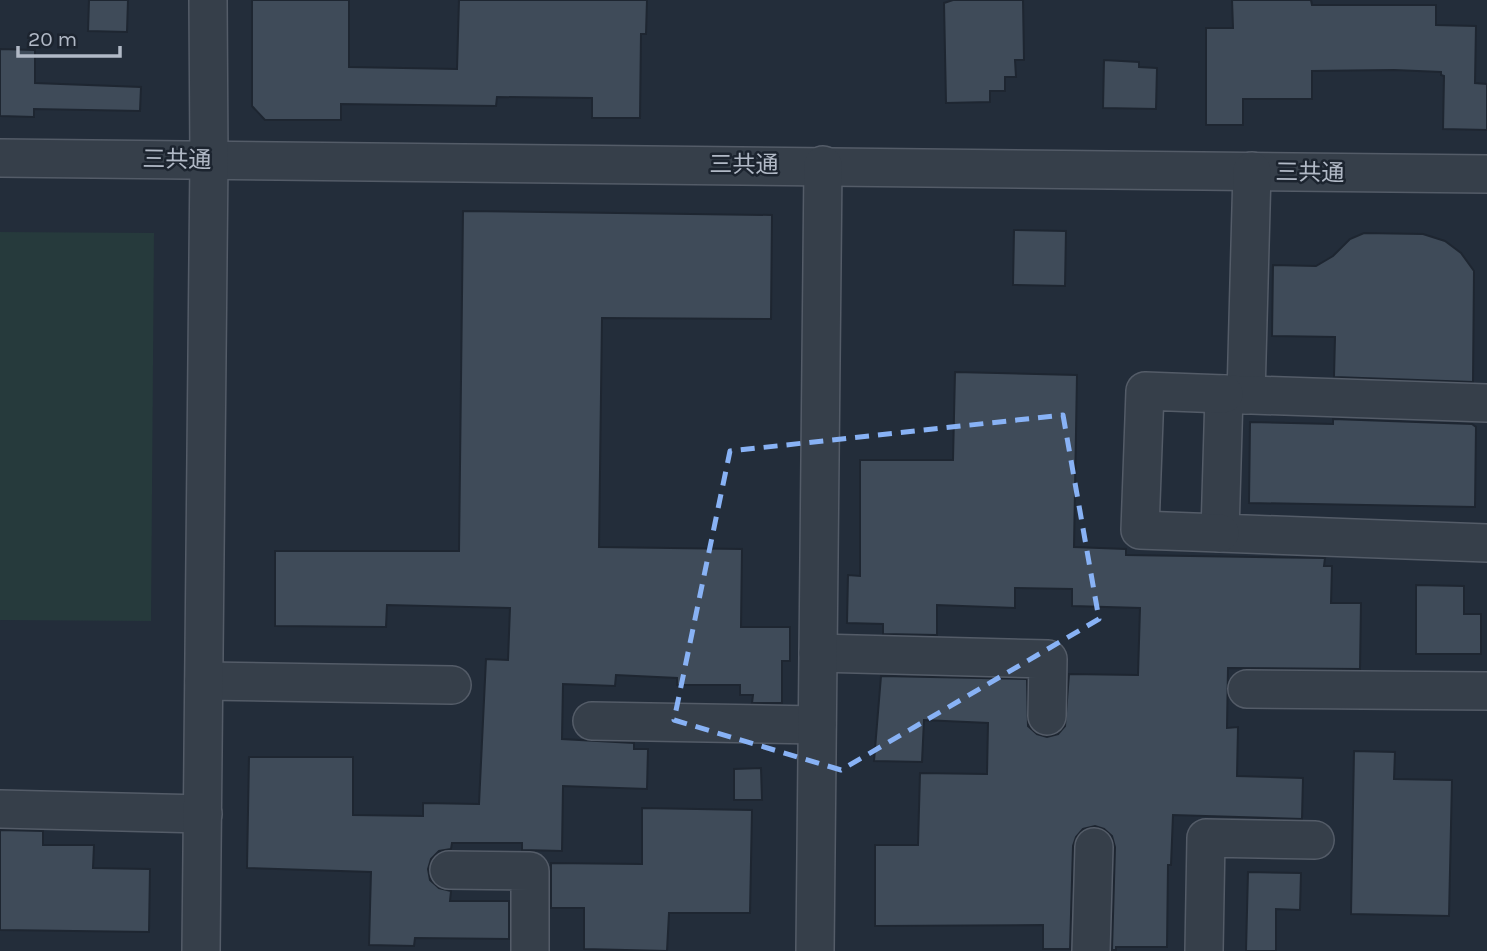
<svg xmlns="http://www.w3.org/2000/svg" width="1487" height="951" font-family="Karla,'Noto Sans JP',sans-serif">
<rect width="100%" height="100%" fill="#232d3a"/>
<path fill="#263a3c" d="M0,232L154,233L151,621L0,620Z"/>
<g fill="#3f4b59" stroke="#1e2631" stroke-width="2">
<path d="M89,0H128L127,32L88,31Z"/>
<path d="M252,0H349V67L457,69L459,0H647L646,34H641L640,118H592V98L497,97L496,106L341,104V120H265L252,106Z"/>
<path d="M953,0H1023L1024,60H1015L1016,77H1005V91H990V102L946,103L944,3Z"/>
<path d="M1232,0H1311L1312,5H1436V25L1476,26L1475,83L1487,84V130L1443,129L1444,76L1441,75V72L1394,70L1312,71V99H1243V125H1206V28H1233Z"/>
<path d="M0,49L35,50V83L141,87L140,111L34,109V117L0,116Z"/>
<path d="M1104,60L1139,62V67L1157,68L1156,109L1103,108Z"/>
<path d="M463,211L772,215L771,319L602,318L599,547L742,549L741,627H790V661H782V703H752L753,695H740V685H677V678L616,675L615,686L563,684L562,739L634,743V749H648L647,789L563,786L562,851L522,850V843H452L451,849L439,851L431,859L428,869L430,880L439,888L451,891L450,901H509V939L415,938L414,946L369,945L371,872L247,868L249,757H353V815L423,816V803L479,804L486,659L508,660L510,608L387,605L386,627L275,626V551H459Z"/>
<path d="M1014,230L1066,231L1065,286L1013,285Z"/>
<path d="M1364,233L1423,234L1445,241L1461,253L1474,271L1473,382L1334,377L1335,337L1272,336L1273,265L1316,266L1333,256L1350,239Z"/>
<path d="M955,372L1077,375L1074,547L1126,549V555L1325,558L1324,566H1332L1331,603H1361L1360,669L1228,668L1227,728L1238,727L1237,776L1303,778L1302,819L1173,815L1171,865H1168L1167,947H1116V950H1112L1115,847L1112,836L1104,829L1095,826L1083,829L1076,837L1073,846L1070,949H1043V925L875,926V845H918L920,773L987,774L988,723L924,720L922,762L874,761L881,676L1027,679L1028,726L1037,734L1047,737L1058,734L1065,726L1069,674L1138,675L1140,608L1072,606V589L1015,588V608L937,605V635L883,634V624L847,623L848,575L860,576V460H953Z"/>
<path d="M1333,419L1472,424L1476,427L1475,507L1249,503L1250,422L1333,424Z"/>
<path d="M1416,585L1464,586V614H1481V654H1416Z"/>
<path d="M1354,751L1395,752L1394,779L1452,780L1449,916L1351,914Z"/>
<path d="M761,768L762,800H734V769Z"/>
<path d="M642,808L752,810L750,913H669L667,951L584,949V908H551V863L642,864Z"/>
<path d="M0,830L43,831V845H94L93,868L150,869L149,932L0,930Z"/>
<path d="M1248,872L1301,873L1300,910L1276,909V951H1246Z"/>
</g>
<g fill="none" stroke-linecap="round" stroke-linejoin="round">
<defs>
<g id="minor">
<path d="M0,158L1487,174"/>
<path d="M1246,395L1252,171"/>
<path d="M1487,403L1224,394L1220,533L1487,543"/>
<path d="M1220,533L1140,530L1145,391L1224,394"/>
<path d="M818,653L1048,659L1047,716"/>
<path d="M204,681L452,685"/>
<path d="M1247,689L1487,691"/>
<path d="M592,721L817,725"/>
<path d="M0,809L203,814"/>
<path d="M449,870L530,871V951"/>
<path d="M201,951L209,159L208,0"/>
<path d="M815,951L823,165"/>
<path d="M1091,951L1094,847"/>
<path d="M1204,951L1206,838L1315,840"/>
</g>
</defs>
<use href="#minor" stroke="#545c68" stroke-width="40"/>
<use href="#minor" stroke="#363f4a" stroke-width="37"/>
</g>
<path fill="none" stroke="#88b2f5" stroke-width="5" stroke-dasharray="14 9" stroke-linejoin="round" d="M1063,415L1099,619L841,770L674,720L730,451Z"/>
<g text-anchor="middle" stroke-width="5" stroke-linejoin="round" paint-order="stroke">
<g font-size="23" fill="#b1b9c6" stroke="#1c242f">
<text transform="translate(177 159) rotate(1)" y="8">三共通</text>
<text x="744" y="172">三共通</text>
<text transform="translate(1310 172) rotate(1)" y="8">三共通</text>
</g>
</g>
<path d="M18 46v10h102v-10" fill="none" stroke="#b1b9c6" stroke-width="3.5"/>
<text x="28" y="46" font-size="21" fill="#b1b9c6" stroke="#1c242f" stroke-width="5" paint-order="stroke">20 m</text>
</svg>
